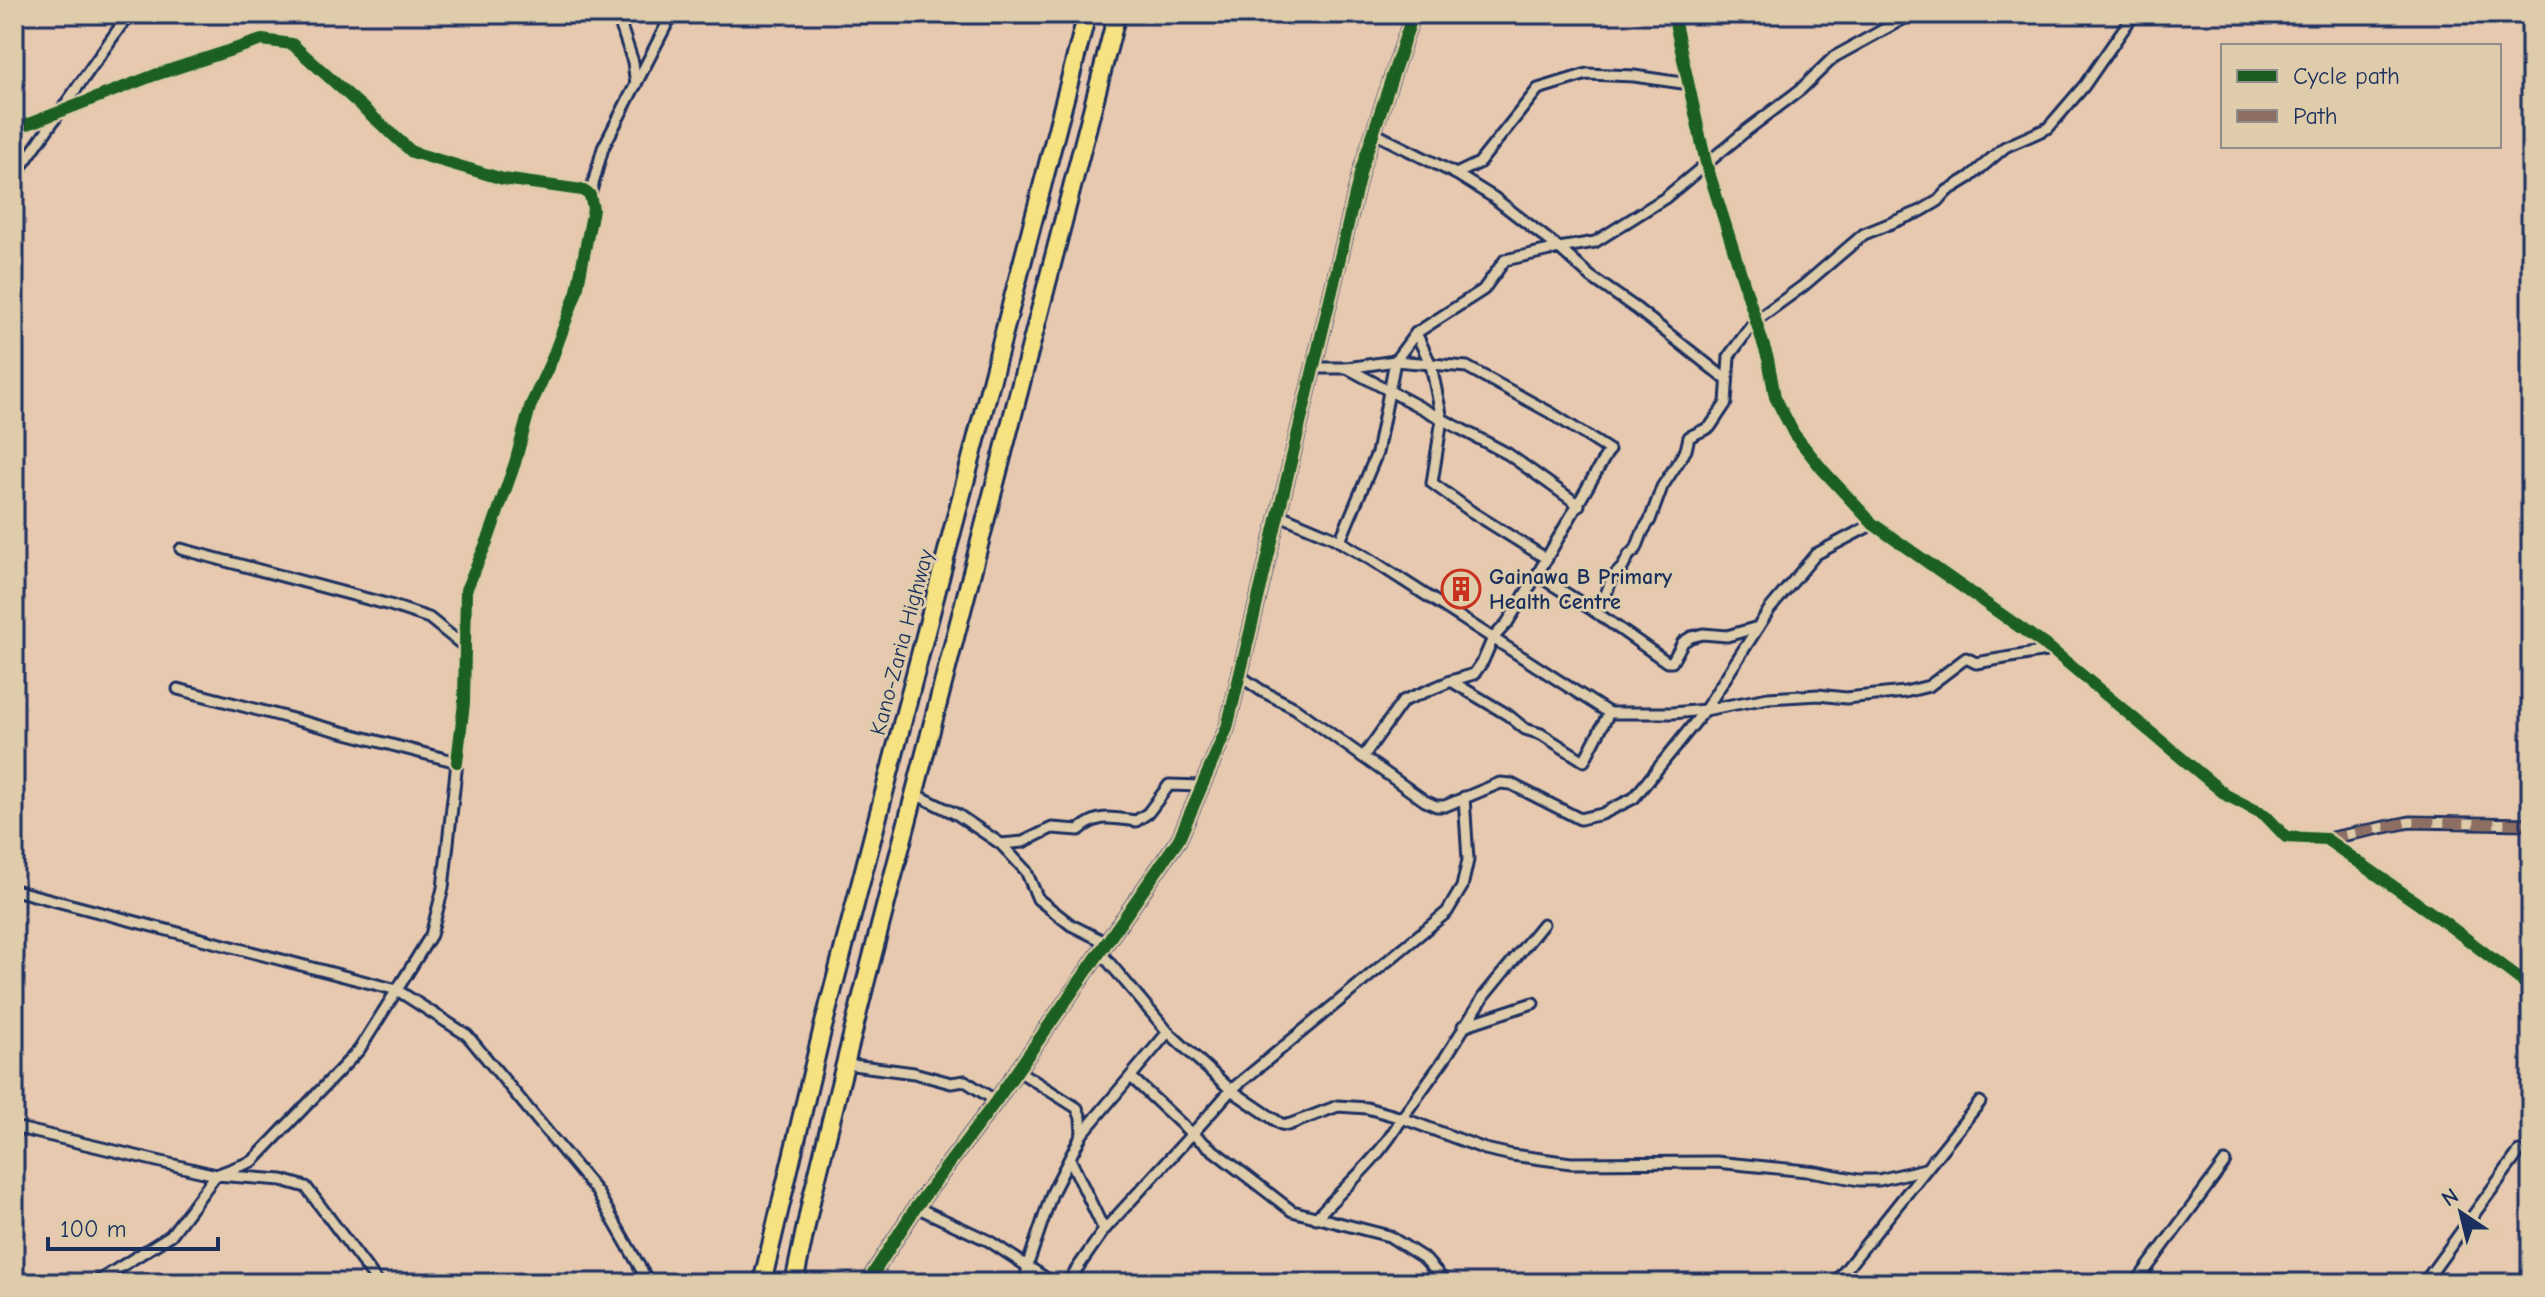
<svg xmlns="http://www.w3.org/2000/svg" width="2545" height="1297" font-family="'Comic Neue',sans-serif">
<rect width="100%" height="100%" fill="#e7c9b0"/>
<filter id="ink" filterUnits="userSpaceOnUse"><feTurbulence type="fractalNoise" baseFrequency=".0125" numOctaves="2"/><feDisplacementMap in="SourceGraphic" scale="16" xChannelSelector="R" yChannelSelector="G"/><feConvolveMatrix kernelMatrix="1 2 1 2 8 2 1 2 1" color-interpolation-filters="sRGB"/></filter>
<g filter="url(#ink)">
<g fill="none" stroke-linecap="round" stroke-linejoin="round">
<defs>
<g id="street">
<path d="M617,14L633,62L636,85"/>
<path d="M1673,14L1706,163L1768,359L1775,397L1794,434L1822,469L1873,524L2052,650L2226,795L2265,815L2286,837L2326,839L2447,924L2531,988"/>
<path d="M14,132L23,126L155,75L262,40L292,44L412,152L503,179L582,190L590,195L593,209L577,291L552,359L530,407L515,463L489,537L466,590L464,703L457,762"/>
<path d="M1374,133L1456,174L1493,197L1559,248L1595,242L1665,198L1747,130L1800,90L1834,57L1912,14"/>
<path d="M1456,174L1479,163L1538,89L1587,74L1634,76L1689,84"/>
<path d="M14,177L129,14"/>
<path d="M590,195L603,148L672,14"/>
<path d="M1416,333L1431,365L1442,419L1508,454L1579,505"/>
<path d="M1315,368H1347L1395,361L1467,367L1551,413L1609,450L1537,575"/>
<path d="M1347,368L1442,419L1432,483L1472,512L1547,559"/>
<path d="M1280,515L1332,537L1370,559L1609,713"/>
<path d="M1340,541L1377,453L1395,361L1416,333L1483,290L1505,260L1559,248L1591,277L1637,309L1727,380"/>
<path d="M181,549L390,605L429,618L465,647"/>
<path d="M1594,611L1667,662H1672L1683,642L1691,637L1703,634L1727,636L1758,627"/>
<path d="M1240,676L1262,691L1295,708L1363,757L1403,701L1451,681L1508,715L1525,729L1541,734L1584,761L1609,713H1672L1705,710L1768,698L1818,695L1846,698L1905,692L1929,686L1966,658L1976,663L2052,650"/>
<path d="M1451,681L1474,674L1483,661L1493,638L1507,623L1537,575L1594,611L1606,594L1612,578L1623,567L1629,555L1636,549L1643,531L1650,520L1662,487L1686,450L1689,437L1710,427L1726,403L1729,356L1755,321L1803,286L1864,234L1921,211L1938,201L1947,191L1970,177L2005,147L2048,128L2084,86L2134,14"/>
<path d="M1363,757L1425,801L1436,806H1445L1500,783L1511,784L1580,819L1602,814L1634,798L1705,710L1769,610L1816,554L1873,524"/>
<path d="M915,794L958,815L1001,844L1026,871L1038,899L1071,925L1107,943"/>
<path d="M1464,797L1468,860L1462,887L1447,912L1231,1090L1281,1124L1288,1125L1338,1106L1367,1108L1402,1118L1445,1058L1484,996L1543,924"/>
<path d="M2326,839L2410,822L2531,824"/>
<path d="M1001,844L1023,842L1052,828L1079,830C1099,813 1111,818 1136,821L1148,813L1169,785L1202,786"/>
<path d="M14,890L397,990L431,935L443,888L457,762L178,689"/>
<path d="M1463,1026L1533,1003"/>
<path d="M1168,1032L1231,1090L1192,1134L1292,1211L1389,1236L1425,1259L1446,1283"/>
<path d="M845,1064L914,1073L951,1083L965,1081L996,1101"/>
<path d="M1017,1070L1077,1108L1081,1118L1082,1134"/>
<path d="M14,1127L216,1175L253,1161L359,1050L397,990L467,1035L597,1192L649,1283"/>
<path d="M916,1207L989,1241L1053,1283"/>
<path d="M1316,1218C1347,1184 1379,1159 1402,1118L1485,1149L1512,1155L1571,1163L1716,1162L1816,1172L1859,1180H1879L1925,1169"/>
<path d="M1104,1230L1192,1134L1131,1077"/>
<path d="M95,1283L171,1235L216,1175L282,1180L306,1187L378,1283"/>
<path d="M1027,1283V1267L1052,1193L1082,1134L1168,1032L1101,953"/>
<path d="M1067,1283L1104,1230L1070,1159"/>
<path d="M1835,1283L1980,1102"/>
<path d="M2136,1283L2225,1162"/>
<path d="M2424,1283L2519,1152"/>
</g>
<path id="secondary" d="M867,1283L916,1207L996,1101L1179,839L1227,728L1361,170L1413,14"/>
<g id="highway">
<path d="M762,1283L822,1031L1087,14"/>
<path d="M794,1283L812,1197L865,984L1117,14"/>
</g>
</defs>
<use href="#street" stroke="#1b2f5e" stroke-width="15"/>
<use href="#secondary" stroke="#1b2f5e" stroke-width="18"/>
<use href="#highway" stroke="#1b2f5e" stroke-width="22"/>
<use href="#street" stroke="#deccaa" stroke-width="9"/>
<use href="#secondary" stroke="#deccaa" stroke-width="12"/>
<use href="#highway" stroke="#f7e281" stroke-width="16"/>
<path stroke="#8d6e63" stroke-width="10" stroke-dasharray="20 10" stroke-linecap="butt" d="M2326,839L2410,822L2531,824"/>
<defs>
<g id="cycleway">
<path d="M1673,14L1706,163L1768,359L1775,397L1794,434L1822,469L1873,524L2052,650L2226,795L2265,815L2286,837L2326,839L2447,924L2531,988"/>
<path d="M14,132L23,126L155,75L262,40L292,44L412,152L503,179L582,190L590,195L593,209L577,291L552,359L530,407L515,463L489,537L466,590L464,703L457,762"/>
<path d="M867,1283L916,1207L996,1101L1179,839L1227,728L1361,170L1413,14"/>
</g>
</defs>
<use href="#cycleway" stroke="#deccaa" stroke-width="17"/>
<use href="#cycleway" stroke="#1b5e20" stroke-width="12"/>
</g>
</g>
<defs>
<symbol id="building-ring" viewBox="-11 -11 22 22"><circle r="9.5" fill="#deccaa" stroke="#c8321e" stroke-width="1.5"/><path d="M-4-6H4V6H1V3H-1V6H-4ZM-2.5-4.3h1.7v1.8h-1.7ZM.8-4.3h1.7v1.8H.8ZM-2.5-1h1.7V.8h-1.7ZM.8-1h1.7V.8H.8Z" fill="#c8321e"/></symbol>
</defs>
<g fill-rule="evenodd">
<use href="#building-ring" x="1439" y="567" width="44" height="44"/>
</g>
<g text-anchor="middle" stroke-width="6" stroke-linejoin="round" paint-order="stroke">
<g font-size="22" font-weight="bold" fill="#1b2f5e" stroke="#deccaa" text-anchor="start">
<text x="1489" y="584">Gainawa B Primary<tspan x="1489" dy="25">Health Centre</tspan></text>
</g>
<g font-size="22" fill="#1b2f5e" stroke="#deccaa">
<text transform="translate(901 642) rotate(-75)" y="8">Kano-Zaria Highway</text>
</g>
</g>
<rect width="2545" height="1297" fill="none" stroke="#deccaa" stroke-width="48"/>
<rect x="24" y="24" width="2497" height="1249" fill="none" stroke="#1b2f5e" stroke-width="3" filter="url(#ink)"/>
<rect x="2221" y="44" width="280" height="104" fill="#deccaa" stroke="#908d8c" stroke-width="2"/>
<rect x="2237" y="70" width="40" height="12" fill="#1b5e20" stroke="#908d8c" stroke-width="2"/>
<text x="2293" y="84" font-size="24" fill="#1b2f5e">Cycle path</text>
<rect x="2237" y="110" width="40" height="12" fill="#8d6e63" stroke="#908d8c" stroke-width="2"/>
<text x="2293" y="124" font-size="24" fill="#1b2f5e">Path</text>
<g transform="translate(2461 1213) rotate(325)" stroke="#deccaa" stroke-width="6" paint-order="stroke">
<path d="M0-6L14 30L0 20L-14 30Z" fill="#1b2f5e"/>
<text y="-12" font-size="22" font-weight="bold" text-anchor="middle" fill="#1b2f5e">N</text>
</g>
<path d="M48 1237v12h170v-12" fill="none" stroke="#1b2f5e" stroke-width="4"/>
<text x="60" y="1237" font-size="24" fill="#1b2f5e" stroke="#deccaa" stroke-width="6" paint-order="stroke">100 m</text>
</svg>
